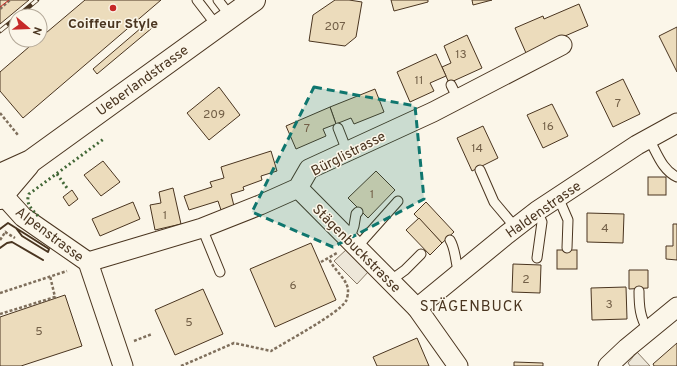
<svg xmlns="http://www.w3.org/2000/svg" width="677" height="366" font-family="Overpass,sans-serif">
<rect width="100%" height="100%" fill="#fbf6e9"/>
<g fill="#ede7d9" stroke="#887966">
<path d="M347,249L369,271L357,284L334,261Z"/>
<path d="M637,352L650,366H630L628,363Z"/>
</g>
<g fill="#ecdcbc" stroke="#4a3520">
<path d="M0,0H29L0,24Z"/>
<path d="M85,0H161L23,118L0,91V72L37,40H40V38Z"/>
<path d="M335,0H349L362,2L356,37L345,46L309,41L313,15Z"/>
<path d="M391,0H428V2L394,11Z"/>
<path d="M472,0H492L473,5Z"/>
<path d="M579,4L588,26L526,53L515,28L543,16L544,19Z"/>
<path d="M148,22L152,28L97,74L93,69Z"/>
<path d="M677,27V72L659,36Z"/>
<path d="M467,35L482,68L449,83L442,67L451,63L444,46Z"/>
<path d="M436,54L446,76L430,83L434,91L410,102L397,72Z"/>
<path d="M623,79L640,114L613,127L596,92Z"/>
<path d="M219,87L240,115L209,140L187,113Z"/>
<path d="M375,89L384,112L354,124L351,118L336,124L330,107Z"/>
<path d="M552,104L568,136L543,148L527,115Z"/>
<path d="M330,107L336,124L323,129L326,136L296,149L286,126Z"/>
<path d="M483,126L498,158L472,171L457,138Z"/>
<path d="M271,151L277,171L261,176L262,180L243,187L244,190L231,194L234,206L221,210L218,201L189,210L184,196L212,187L210,182L224,178L221,167Z"/>
<path d="M103,161L120,182L101,196L84,175Z"/>
<path d="M376,171L395,190L368,218L348,198Z"/>
<rect x="648" y="177" width="18" height="18"/>
<path d="M173,188L181,224L155,230L150,205L161,203L159,192Z"/>
<path d="M72,190L78,199L69,206L63,197Z"/>
<path d="M133,202L140,219L100,236L92,219Z"/>
<path d="M426,202L454,232L442,243L414,214Z"/>
<path d="M587,213L624,214L623,243L587,242Z"/>
<path d="M419,218L442,243L430,255L406,230Z"/>
<path d="M673,224H677V260L666,259V246H673Z"/>
<path d="M311,243L336,300L275,327L250,269Z"/>
<rect x="557" y="250" width="20" height="19"/>
<path d="M513,264L541,265L540,293L512,292Z"/>
<path d="M629,270H648V288L629,289Z"/>
<path d="M626,287L627,319L592,320L591,288Z"/>
<path d="M203,289L223,334L175,355L155,310Z"/>
<path d="M65,295L82,346L21,366H0V317Z"/>
<path d="M417,338L429,366H377L373,357Z"/>
<path d="M677,343V366H654L653,364Z"/>
<path d="M514,362L543,363V366H514Z"/>
</g>
<g fill="none" stroke-linecap="round" stroke-linejoin="round">
<defs>
<g id="lane">
<path d="M197,0L217,26"/>
<path d="M218,0L231,17"/>
<path d="M451,85L458,99"/>
<path d="M338,128L347,151"/>
<path d="M649,139C657,153 662,170 677,177"/>
<path d="M480,170L494,202L515,227"/>
<path d="M558,197L568,220L567,248"/>
<path d="M202,228L220,272"/>
<path d="M349,240L354,226L356,214L358,212"/>
<path d="M450,240C456,250 455,262 459,273"/>
<path d="M357,247L398,201"/>
<path d="M537,258L542,222L537,211"/>
<path d="M390,281L405,270L421,254"/>
<path d="M639,291C639,306 640,318 648,330"/>
</g>
<g id="street">
<path d="M298,188L417,308L458,366"/>
<path d="M3,195L23,217L88,262L123,366"/>
<path d="M88,262L202,228L260,205L298,188L309,169L433,112L562,45"/>
<path d="M417,308L506,235L537,211L637,145L677,123"/>
<path d="M608,366L627,348L677,307"/>
</g>
<g id="secondary">
<path d="M0,175L31,161L254,0"/>
<path d="M0,198L28,165"/>
</g>
</defs>
<use href="#lane" stroke="#4a3520" stroke-width="11"/>
<use href="#street" stroke="#4a3520" stroke-width="21"/>
<use href="#secondary" stroke="#4a3520" stroke-width="24"/>
<g stroke="#7f6f5c" stroke-width="2.5" stroke-dasharray="3 2" stroke-linecap="butt">
<path d="M0,9L10,0"/>
<path d="M0,113L18,135"/>
<path d="M5,232L15,238"/>
<path d="M0,240L6,231"/>
<path d="M321,262L337,253"/>
<path d="M0,293L67,271"/>
<path d="M0,314L55,297L50,276"/>
<path d="M134,341L152,334"/>
<path d="M181,366L234,343L271,351C287,341 338,314 346,301C347,299 348,294 348,292C349,280 333,270 329,258"/>
</g>
<use href="#lane" stroke="#fbf6e9" stroke-width="9"/>
<use href="#street" stroke="#fbf6e9" stroke-width="19"/>
<use href="#secondary" stroke="#fbf6e9" stroke-width="22"/>
<defs>
<g id="rail">
<path d="M18,16L37,0"/>
<path d="M0,31L16,18"/>
</g>
</defs>
<use href="#rail" stroke="#4a3520" stroke-width="4.5"/>
<use href="#rail" stroke="#fbf6e9" stroke-width="3" stroke-dasharray="9" stroke-linecap="butt"/>
<g stroke="#436837" stroke-width="3" stroke-dasharray="2 3" stroke-linecap="butt">
<path d="M57,174L67,188"/>
<path d="M38,216C32,209 25,204 29,194L105,138"/>
</g>
<g stroke="#4a3520" stroke-width="2">
<path d="M0,229L8,223L49,249L48,252L22,236L16,228"/>
<path d="M0,248L7,243L12,242L43,260"/>
</g>
<path stroke="#c62828" stroke-width="1" stroke-dasharray="14 3 2 3" stroke-linecap="butt" d="M0,7L9,0"/>
</g>
<path fill="#0f766e" fill-opacity="0.2" stroke="#0f766e" stroke-width="3" stroke-dasharray="8 5" stroke-linejoin="round" d="M314,87L415,106L424,199L333,247L252,212Z"/>
<circle fill="#c62828" stroke="#fbf6e9" stroke-width="1.5" cx="113" cy="8" r="4"/>
<g text-anchor="middle" stroke-width="3" stroke-linejoin="round" paint-order="stroke">
<g font-size="12" fill="#725f47">
<text x="335" y="30">207</text>
<text x="461" y="58">13</text>
<text x="419" y="84">11</text>
<text x="618" y="107">7</text>
<text x="214" y="118">209</text>
<text x="548" y="130">16</text>
<text x="307" y="132">7</text>
<text x="477" y="152">14</text>
<text x="372" y="198">1</text>
<text x="165" y="219">1</text>
<text x="605" y="232">4</text>
<text x="526" y="283">2</text>
<text x="293" y="289">6</text>
<text x="609" y="308">3</text>
<text x="189" y="326">5</text>
<text x="39" y="335">5</text>
</g>
<g font-size="14" font-weight="bold" fill="#4a3520" stroke="#fbf6e9">
<text x="113" y="28">Coiffeur Style</text>
</g>
<g font-size="14" fill="#4a3520" stroke="#fbf6e9">
<text transform="translate(142 80) rotate(-36)" y="5">Ueberlandstrasse</text>
<text transform="translate(348 153) rotate(-27)" y="5">Bürglistrasse</text>
<text transform="translate(543 209) rotate(-35)" y="5">Haldenstrasse</text>
<text transform="translate(50 234) rotate(37)" y="5">Alpenstrasse</text>
<text transform="translate(357 248) rotate(45)" y="5">Stägenbuckstrasse</text>
</g>
<g font-size="15" letter-spacing="1" fill="#4a3520" stroke="#fbf6e9">
<text x="472" y="311">STÄGENBUCK</text>
</g>
</g>
<g transform="translate(28 28) rotate(109)"><circle r="19" fill="#fbf6e9" stroke="#b4a999"/>
<path d="M0-3L7 15L0 10L-7 15Z" fill="#c62828"/>
<text y="-6" font-size="11" font-weight="bold" text-anchor="middle" fill="#4a3520">N</text>
</g>
</svg>
